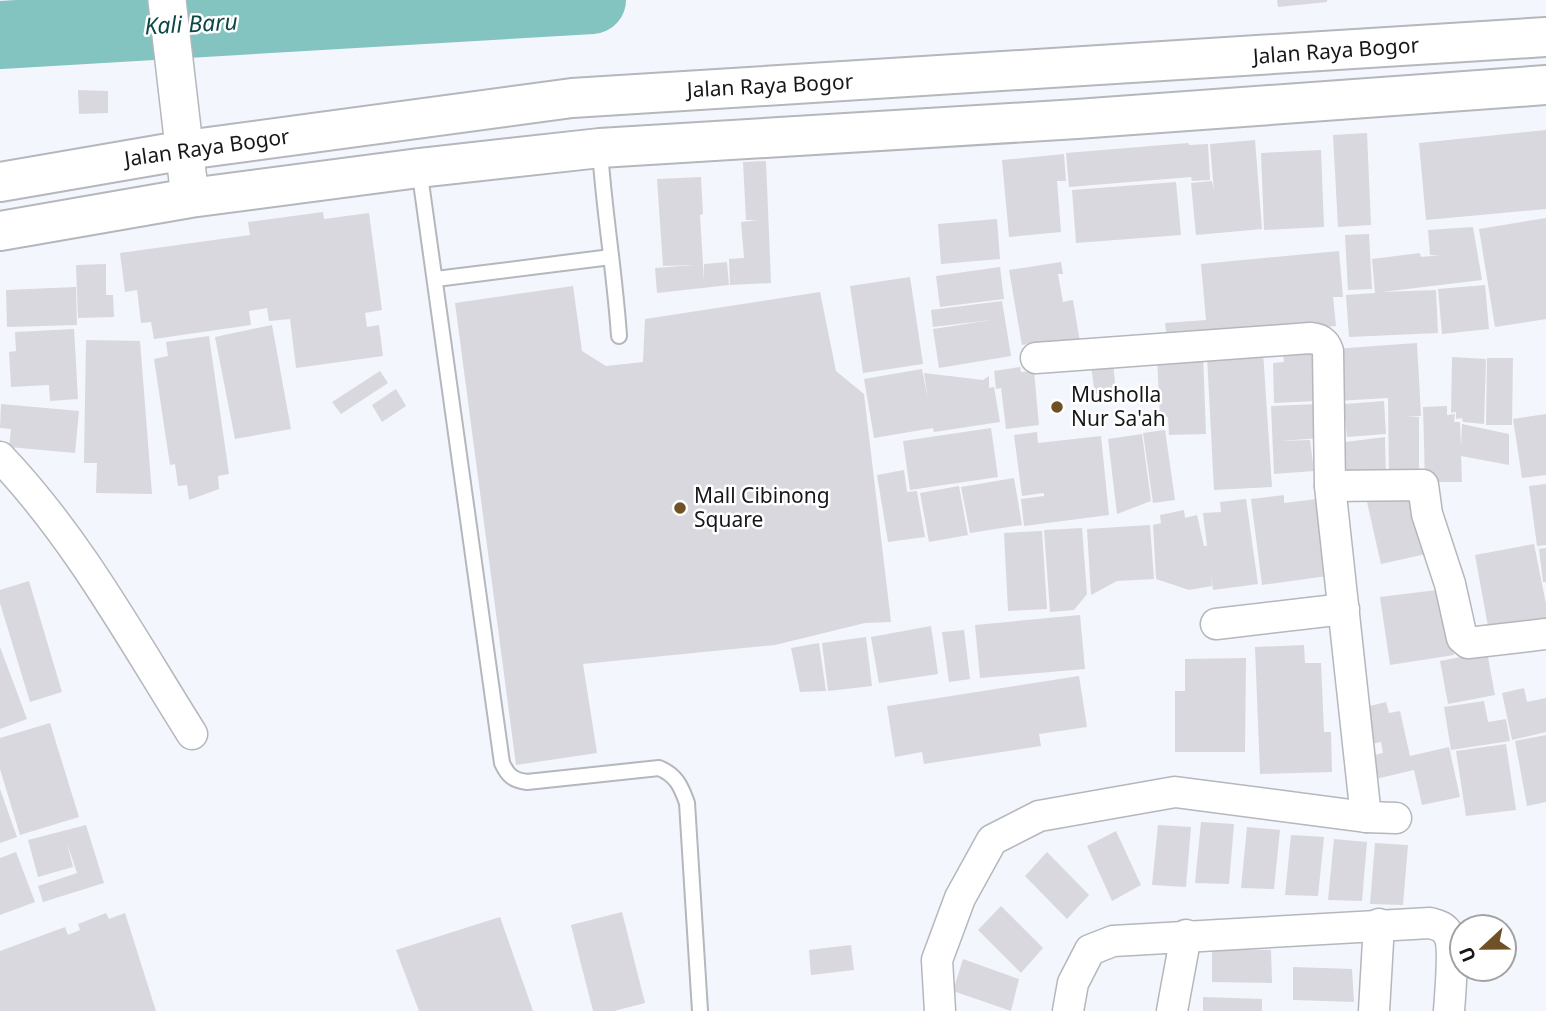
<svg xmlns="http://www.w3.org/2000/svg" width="1546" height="1011" font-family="'Noto Sans',sans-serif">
<rect width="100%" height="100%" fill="#f3f6fc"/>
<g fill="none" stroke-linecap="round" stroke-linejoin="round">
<path stroke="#83c3c0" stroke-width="68" d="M0,35L592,0"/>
</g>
<g fill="#d9d8de">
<path d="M1277,0H1327V2L1278,7Z"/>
<path d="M78,90L108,91V113L79,114Z"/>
<path d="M1546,130V209L1426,220L1419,143Z"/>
<path d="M1367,133L1371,225L1338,227L1333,135Z"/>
<path d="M1255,140L1262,229L1196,235L1191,183L1212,181L1214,191L1210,144Z"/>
<path d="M1188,143L1189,145L1208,144L1210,180L1192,181L1191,177L1069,187L1066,153Z"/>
<path d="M1321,150L1324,227L1264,230L1261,153Z"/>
<path d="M1064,154L1066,181H1057L1061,232L1009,237L1002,160Z"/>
<path d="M766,161L771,283L730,285L729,259L744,258L741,222L759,220H746L743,162Z"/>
<path d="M701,177L703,214L700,215L704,281V264L727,262L729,285L657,293L655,268L694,265L663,266L657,179Z"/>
<path d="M1176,182L1181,235L1076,243L1072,190Z"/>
<path d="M323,212L324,219L369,213L382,310L365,313L367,327L379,325L383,356L296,368L290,319L269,321L267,308L249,311L251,325L154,339L151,322L141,323L137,290L125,292L120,253L250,235L248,222Z"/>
<path d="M1546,218V319L1495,327L1479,229Z"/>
<path d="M997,219L1000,259L941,264L938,224Z"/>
<path d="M1473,227L1482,280L1382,292L1436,290L1438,333L1349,337L1346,295L1375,293L1372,259L1420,253L1421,257L1440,255H1430L1428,230Z"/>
<path d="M1369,234L1372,289L1348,290L1345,235Z"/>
<path d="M1339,251L1343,297H1333L1336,326L1167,341L1165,323L1206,320L1201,264Z"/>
<path d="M1061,262L1063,274H1058L1063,302L1073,300L1080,342L1038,349L1037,342L1022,345L1009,270Z"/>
<path d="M106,264V295H113L114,317L78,318L76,265Z"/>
<path d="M1000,267L1004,299L940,307L936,276Z"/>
<path d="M910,277L923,364L863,373L850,286Z"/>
<path d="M1485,285L1489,329L1442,334L1438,289Z"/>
<path d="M573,286L582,351L606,366L643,362L645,319L820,292L836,371L864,394L891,622L865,623L775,645L583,664L597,753L516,765L455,303Z"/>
<path d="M76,287L77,325L7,327L6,290Z"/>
<path d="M1002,301L1011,356L939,368L933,329L991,320L933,327L931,310Z"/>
<path d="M272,325L291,429L235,439L215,337Z"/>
<path d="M74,329L78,399L50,401L49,385L11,387L9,352L16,351L15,332Z"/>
<path d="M209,336L229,474L218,476L219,489L189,500L187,485L178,486L175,464L170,465L154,359L168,356L166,342Z"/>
<path d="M86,340L140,341L152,494L96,493L97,463H84Z"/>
<path d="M1417,343L1421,416L1405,417H1419V483L1389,484L1388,398L1336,401L1333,349Z"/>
<path d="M1263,352L1272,487L1214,490L1207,356Z"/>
<path d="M1315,352L1318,401L1274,403L1273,363L1284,362L1283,354Z"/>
<path d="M1203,354L1206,434L1169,435L1168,417H1160L1157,356Z"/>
<path d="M1452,357L1486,359L1484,424L1463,422L1462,418L1456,419V412L1451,413Z"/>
<path d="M1487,358H1513L1512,425H1486Z"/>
<path d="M1113,363L1116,392L1095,394L1091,366Z"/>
<path d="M1020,367L1021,372L1034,371L1039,425L1006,429L1001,388L996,389L994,371Z"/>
<path d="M922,369L928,400L924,373L983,380L989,376V388L994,387L1000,422L934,432L933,428L874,438L864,379Z"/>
<path d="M380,371L388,383L341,414L332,402Z"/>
<path d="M396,389L406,406L382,422L372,405Z"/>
<path d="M1384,401L1386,434L1347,437L1344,404Z"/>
<path d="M1,404L79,411L75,453L9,447L11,429L0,428Z"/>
<path d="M1319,404L1321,438L1280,441L1310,440L1314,471L1274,474L1271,406Z"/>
<path d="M1447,406V415L1455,414L1454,422H1460L1461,447L1462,424L1509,434V465L1461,456L1462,482H1425L1423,407Z"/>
<path d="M1546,414V475L1522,478L1513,419Z"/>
<path d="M991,428L998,477L910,490L903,441Z"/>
<path d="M1165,430L1175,500L1153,503L1143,433Z"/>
<path d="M1037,432L1038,443L1101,436L1109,515L1024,526L1021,499L1044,496V493L1022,496L1014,435Z"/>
<path d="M1142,434L1151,501L1117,514L1108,439Z"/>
<path d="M1385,437L1386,483L1339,485L1337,443Z"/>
<path d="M904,470L907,492L917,491L925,537L888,542L877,475Z"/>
<path d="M1014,478L1022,525L970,533L961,487Z"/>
<path d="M1546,484V545L1537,546L1529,486Z"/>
<path d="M959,486L968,535L929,542L920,493Z"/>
<path d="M1412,491L1426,554L1381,564L1367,502Z"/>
<path d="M1284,495V503L1317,499L1327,576L1262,585L1251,499Z"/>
<path d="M1246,499L1258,584L1213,590L1211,575L1212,586L1189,590L1156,579L1153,525L1161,523L1160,515L1184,510L1185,518L1197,515L1204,546H1207L1203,513L1221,512L1220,502Z"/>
<path d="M1150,525L1154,579L1117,581L1091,595L1087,529Z"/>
<path d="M1082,528L1087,594L1074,610L1050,612L1044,530Z"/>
<path d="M1042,531L1047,609L1008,611L1004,533Z"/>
<path d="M1534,544L1546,604V620L1489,632L1475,555Z"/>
<path d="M1546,548V582H1543L1539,549Z"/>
<path d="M29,581L62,692L30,702L0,603V590Z"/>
<path d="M1445,589L1454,655L1390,665L1380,597Z"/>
<path d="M1080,615L1085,669L980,678L975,625Z"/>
<path d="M931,626L938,674L879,683L871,637Z"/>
<path d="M964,630L970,679L949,682L942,632Z"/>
<path d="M866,637L872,686L828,691L822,643Z"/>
<path d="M819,643L826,691L800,692L791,648Z"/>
<path d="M1304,645L1305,663H1321L1324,732H1331L1332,772L1260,774L1255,647Z"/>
<path d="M0,647L27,719L0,729Z"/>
<path d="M1487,652L1495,695L1448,704L1440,661Z"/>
<path d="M1246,658L1245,752H1175V691H1185V659Z"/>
<path d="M1079,676L1087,727L1039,734L1041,746L924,764L922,752L895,757L887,706Z"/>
<path d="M1524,688L1527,702L1546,698V732L1512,740L1502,693Z"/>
<path d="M1484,701L1488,722L1506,719L1510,741L1451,750L1444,707Z"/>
<path d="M1386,702L1389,713L1400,711L1410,756L1449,747L1460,797L1422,805L1414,770L1367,781L1362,758L1383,753L1381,742L1366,745L1358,709Z"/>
<path d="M50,723L79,817L20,835L0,769V738Z"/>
<path d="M1546,735V802L1527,806L1515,741Z"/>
<path d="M1506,744L1516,810L1466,816L1456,751Z"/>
<path d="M0,789L17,837L0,843Z"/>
<path d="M1201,822L1234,824L1229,884L1195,883Z"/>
<path d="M86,825L104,883L43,902L38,886L77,873L67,843L73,867L38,877L28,840Z"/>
<path d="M1158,825L1191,827L1186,887L1152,885Z"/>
<path d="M1247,827L1280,830L1274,889L1241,888Z"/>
<path d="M1116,831L1141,885L1112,901L1087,846Z"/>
<path d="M1291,835L1324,837L1318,896L1285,895Z"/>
<path d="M1334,839L1367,842L1362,901L1328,900Z"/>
<path d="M1375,843L1408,845L1403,905L1370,904Z"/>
<path d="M16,852L35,902L0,915V858Z"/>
<path d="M1047,852L1089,895L1067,919L1025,876Z"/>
<path d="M1001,906L1043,948L1021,973L978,930Z"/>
<path d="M622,912L645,1003L614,1011H593L571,925Z"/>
<path d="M106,913L109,919L125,913L156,1011H0V951L65,927L68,935L80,930L78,924Z"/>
<path d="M500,917L533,1011H419L396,950Z"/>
<path d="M851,945L854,970L811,975L809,950Z"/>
<path d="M1212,949L1271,950L1272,983L1212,982Z"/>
<path d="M963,959L1019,979L1011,1011L953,991Z"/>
<path d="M1293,967L1352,969L1354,1002L1293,1000Z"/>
<path d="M1203,997L1262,999V1011H1203Z"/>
</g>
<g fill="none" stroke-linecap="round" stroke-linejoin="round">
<defs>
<g id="service">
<path d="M600,150C604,212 615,274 619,336"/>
<path d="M419,168L502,763C508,776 513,780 527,782L659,768C676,775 681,786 687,803L700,1011"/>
<path d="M436,279L611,257"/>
</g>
<g id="minor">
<path d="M1036,358L1310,338C1319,339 1325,341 1328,351L1330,486L1366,817"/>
<path d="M0,457C78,539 132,639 192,734"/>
<path d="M1330,486L1423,485L1427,514L1450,584L1462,638L1468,643L1546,634"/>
<path d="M1216,624L1344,609"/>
<path d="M940,1011L937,960L960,898L992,840L1039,816L1175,792L1366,817L1396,818"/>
<path d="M1068,1011L1073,983L1090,950L1113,941L1430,923C1437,925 1444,926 1448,934C1455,945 1450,995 1449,1011"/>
<path d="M1172,1011L1186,935"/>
<path d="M1374,1011L1379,924"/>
</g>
<path id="tertiary" d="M167,0L190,198"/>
<g id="trunk">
<path d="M0,182L186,150L572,98L1546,37"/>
<path d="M0,231L190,198L419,168L600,148L1077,119L1546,85"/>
</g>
</defs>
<use href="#service" stroke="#b4b7bc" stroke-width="18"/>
<use href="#minor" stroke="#b4b7bc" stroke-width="33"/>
<use href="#tertiary" stroke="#b4b7bc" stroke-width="40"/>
<use href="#trunk" stroke="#b4b7bc" stroke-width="42"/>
<use href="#service" stroke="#fff" stroke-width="14"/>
<use href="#minor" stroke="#fff" stroke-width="30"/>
<use href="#tertiary" stroke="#fff" stroke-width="37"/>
<use href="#trunk" stroke="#fff" stroke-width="38"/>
</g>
<g fill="#705126" stroke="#fff" stroke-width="2.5">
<circle cx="1057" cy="407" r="7"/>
<circle cx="680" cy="508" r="7"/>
</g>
<g text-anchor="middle" stroke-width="5" stroke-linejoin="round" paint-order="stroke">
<g font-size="21" fill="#161719" stroke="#fff">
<text transform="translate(1336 51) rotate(-4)" y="7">Jalan Raya Bogor</text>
<text transform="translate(770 86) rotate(-3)" y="7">Jalan Raya Bogor</text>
<text transform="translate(207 148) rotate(-8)" y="7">Jalan Raya Bogor</text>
</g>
<g font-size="21" fill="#161719" stroke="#fff" text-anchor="start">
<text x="1071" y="402">Musholla<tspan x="1071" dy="24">Nur Sa'ah</tspan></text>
<text x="694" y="503">Mall Cibinong<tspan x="694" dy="24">Square</tspan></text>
</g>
<g font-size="23" font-style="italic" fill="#0c4746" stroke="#fff">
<text transform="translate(191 24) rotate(-3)" y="8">Kali Baru</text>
</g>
</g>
<g transform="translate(1483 948) rotate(248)"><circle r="33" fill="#ffffff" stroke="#a2a2a3" stroke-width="2"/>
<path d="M0-5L12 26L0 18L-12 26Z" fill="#705126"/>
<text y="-10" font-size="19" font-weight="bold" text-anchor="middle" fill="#161719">U</text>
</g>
</svg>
